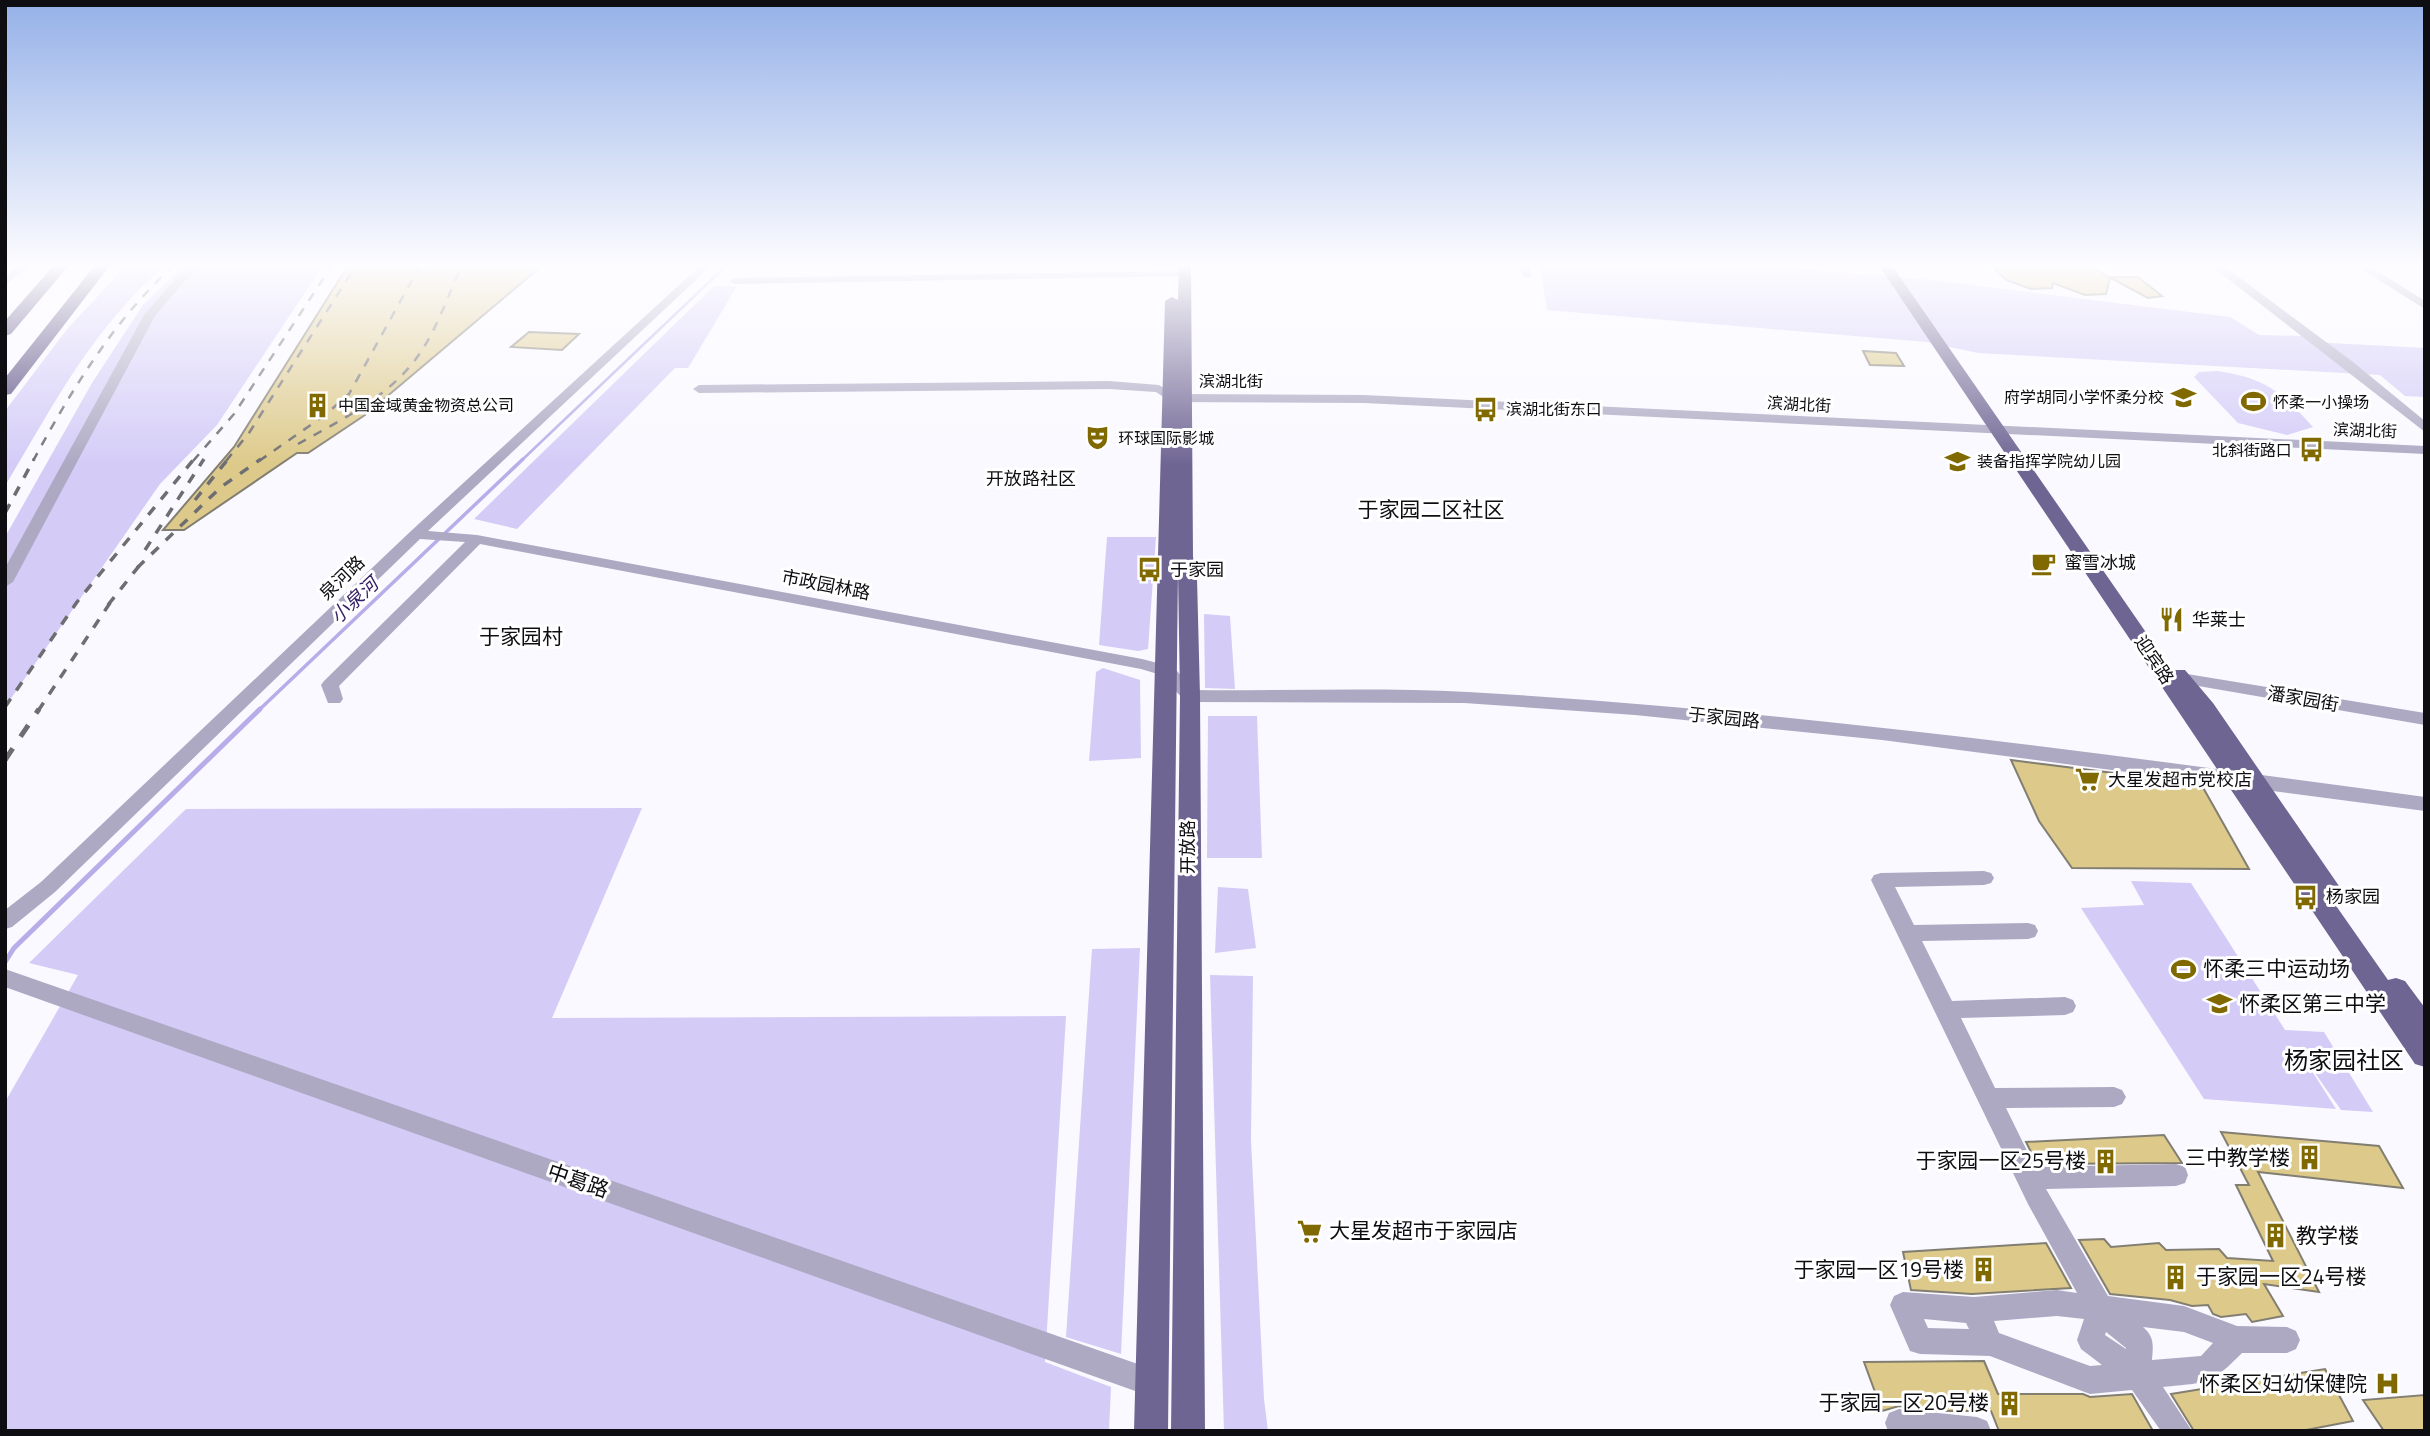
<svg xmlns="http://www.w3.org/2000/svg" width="2430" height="1436" font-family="'Titillium Web','Noto Sans SC',sans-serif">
<rect width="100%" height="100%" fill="#faf9ff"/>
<g fill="#d4ccf7">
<path d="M128,264H167C91,329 55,403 5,486V411L68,328Z"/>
<path d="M185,264H324L217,425L160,484L5,707V537L92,383L143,305Z"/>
<path d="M1540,264H1741L1931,280L2230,317L2259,335L2304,336L2311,342L2425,348V397L2405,396L2380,375L1978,353L1926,342L1547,310Z"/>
<path d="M714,286H737L688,368H675L517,529L474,519Z"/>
<path d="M2217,371C2266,378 2281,392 2313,427L2287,435L2238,423L2194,377L2199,372Z"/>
<path d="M1107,537H1156L1148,649L1138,651L1099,645Z"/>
<path d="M1204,614L1230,616L1235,689L1205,688Z"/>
<path d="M1103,668L1140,680L1141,758L1089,761L1096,672Z"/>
<path d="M1208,716H1257L1262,858H1207Z"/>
<path d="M642,808L552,1018L1066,1016L1045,1362L1111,1387L1109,1431H5V1102L78,975L29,963L186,809Z"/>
<path d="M2131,881L2191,883L2285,1030L2324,1032L2373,1112L2341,1110L2298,1049L2336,1109L2204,1099L2081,908L2144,905Z"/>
<path d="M1218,887L1248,889L1256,948L1215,953Z"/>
<path d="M1140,948L1121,1354L1066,1337L1092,949Z"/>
<path d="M1210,975L1253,976L1251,1140L1264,1399L1268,1431H1224Z"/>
</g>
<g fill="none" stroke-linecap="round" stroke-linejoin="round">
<path stroke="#b9ade9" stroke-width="2.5" d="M521,461L728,264"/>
<path stroke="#b9ade9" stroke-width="3.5" d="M258,711L523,459"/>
<path stroke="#b9ade9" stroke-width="5" d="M5,962L14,948L260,709"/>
</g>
<g fill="#ddca8a" stroke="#827e72" stroke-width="2">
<path d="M349,264H544L365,415L308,453H297L184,530H163L234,447Z"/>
<path d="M1993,268H2095L2110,279L2106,294L2085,295L2053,283L2052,288L2031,289L2006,280Z"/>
<path d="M2109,277H2138L2162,296L2148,298Z"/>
<path d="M529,332L579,334L562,350L511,347Z"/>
<path d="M1863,351L1896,353L1904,366L1870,365Z"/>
<path d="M2011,760L2201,784L2249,869L2072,868L2039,821Z"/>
<path d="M2221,1132L2379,1146L2403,1188L2258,1172L2319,1292L2264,1284L2283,1316L2252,1322L2246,1314L2221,1317L2213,1314L2208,1305L2192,1306L2170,1300L2110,1294L2079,1240L2104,1239L2111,1247L2159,1243L2166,1250L2219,1249L2227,1258L2273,1261L2236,1185H2249Z"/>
<path d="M2164,1135L2182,1163L2037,1164L2026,1142Z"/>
<path d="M2046,1243L2071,1288L1972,1294L1911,1290L1903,1252Z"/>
<path d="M1984,1361L1998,1394H2083L2090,1397L2132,1394L2153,1431H1999L1991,1411H1941L1899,1406L1882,1411L1864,1362Z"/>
<path d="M2325,1369L2353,1421L2301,1431H2194L2171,1394Z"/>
<path d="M2425,1395V1431H2384L2363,1400Z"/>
</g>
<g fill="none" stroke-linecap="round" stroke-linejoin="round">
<g fill="#ada9c3" fill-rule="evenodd">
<path d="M23,264H35L5,284V276Z"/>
<path d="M192,264H204L183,283L155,316L13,582L5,587V568L144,315L175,279Z"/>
<path d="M702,264H713L428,531L477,535L1142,659L1173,667L1195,690C1285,691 1377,687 1468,692C1788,710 2107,754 2425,797V811L1882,740L1635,715L1464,703L1190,702L1184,700L1161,675L1141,669L480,544L339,686L343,699L340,703H328L321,685L324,681L465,542L420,539L55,892L12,927L5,929V910L41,882L411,531Z"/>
<path d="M1520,264H1530L1531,277H1523Z"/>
<path d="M2209,264H2221L2353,362L2425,421V432Z"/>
<path d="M2353,264H2366L2425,301V309Z"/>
<path d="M1185,271L1189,272V276L734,284L729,281L734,278Z"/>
<path d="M1109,381L1159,385L1174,394L1364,395L2425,446V454L1364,403L1171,402L1156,392L1109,389L699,393L693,389L699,385Z"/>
<path d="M2181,673L2425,713V725L2175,682L2173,678L2175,674Z"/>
<path d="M1984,871L1991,873L1994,878L1991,883L1984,885L1895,887L1914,925L2028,923L2035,925L2038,931L2035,937L2028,939L1922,941L1952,1001L2065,997L2073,1000L2076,1006L2073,1012L2065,1015L1961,1018L1995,1088L2114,1087L2122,1090L2126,1097L2122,1104L2114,1107L2006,1108L2035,1167L2176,1164L2185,1167L2188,1175L2185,1183L2176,1186L2046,1189L2108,1296L2184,1306L2237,1326L2287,1327L2296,1331L2300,1340L2296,1349L2287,1353H2242C2209,1386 2209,1382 2163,1387L2192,1431H2161L2132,1390L2090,1394L1990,1356L1920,1354L1910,1351L1890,1305L1894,1296L1903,1292L1974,1297L2057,1290L2077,1293L2028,1204L1871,880L1874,875L1881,873ZM2057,1316L2084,1319L2077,1340L2081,1349L2102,1365L2090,1366L1999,1333L1994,1321ZM1924,1319L1966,1323L1969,1329L1928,1328ZM2143,1327L2184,1332L2213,1343L2201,1356L2152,1360C2153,1346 2155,1337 2143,1327ZM2106,1332L2126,1348V1349L2105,1335Z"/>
<path d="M5,969L1152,1369L1162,1373L1166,1383L1162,1393L1152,1397L5,987Z"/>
<path d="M1899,1409L1977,1417L1987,1421L1991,1431H1888L1885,1423L1889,1413Z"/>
</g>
<g fill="#6f6593" fill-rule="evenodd">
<path d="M1179,264H1191L1193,557L1197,578L1200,696L1205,1431H1171L1180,696L1178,571L1168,1431H1134L1165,301L1172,297L1178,300Z"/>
<path d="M1878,264H1891L2172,670H2185L2213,703L2339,886L2342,892L2339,898L2332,900L2388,980L2396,978L2405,981L2425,1008V1067L2415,1064Z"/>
</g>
<g fill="#594d81" fill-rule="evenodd">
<path d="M55,264H70L11,334L5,336V321Z"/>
<path d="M96,264H111L11,394L5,395V378Z"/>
</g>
<g stroke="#6e6d72" stroke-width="2.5" stroke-dasharray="9 9" stroke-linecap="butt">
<path d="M298,444C341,420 389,397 418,356C438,328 448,294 463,264"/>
<path d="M33,461C72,389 114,320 175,264"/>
<path d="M193,461L234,414L333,264"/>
<path d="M226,461L249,433L357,264"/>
<path d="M259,461L325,415L349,394L421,264"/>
</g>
<g stroke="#6e6d72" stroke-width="3.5" stroke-dasharray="10 10" stroke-linecap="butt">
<path d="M195,500L228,459"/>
<path d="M5,513L34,459"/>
<path d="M145,550L204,459"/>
<path d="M137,568L221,487L261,459"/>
<path d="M108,605L143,561"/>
<path d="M5,707L77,602L194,459"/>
<path d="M38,711L114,597"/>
</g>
<path stroke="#6e6d72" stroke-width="5" stroke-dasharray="14 14" stroke-linecap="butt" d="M5,760L39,709"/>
</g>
<linearGradient id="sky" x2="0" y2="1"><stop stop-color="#95b1e8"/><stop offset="0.57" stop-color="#fdfcff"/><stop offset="1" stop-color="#fdfcff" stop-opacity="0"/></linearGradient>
<rect width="2430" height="465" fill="url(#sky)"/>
<defs>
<symbol id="school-bare" viewBox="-9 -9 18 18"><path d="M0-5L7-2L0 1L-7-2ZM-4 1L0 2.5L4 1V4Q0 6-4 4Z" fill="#806900" stroke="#fff" stroke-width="2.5" paint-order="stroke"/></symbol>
<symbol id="stadium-bare" viewBox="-9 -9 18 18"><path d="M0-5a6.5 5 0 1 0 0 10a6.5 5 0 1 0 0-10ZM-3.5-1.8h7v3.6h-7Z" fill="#806900" stroke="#fff" stroke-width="2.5" paint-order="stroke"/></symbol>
<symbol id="building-bare" viewBox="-9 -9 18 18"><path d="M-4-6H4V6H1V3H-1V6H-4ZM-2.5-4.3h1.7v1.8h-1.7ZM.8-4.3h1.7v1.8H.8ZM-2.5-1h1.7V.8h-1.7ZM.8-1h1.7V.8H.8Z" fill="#806900" stroke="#fff" stroke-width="2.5" paint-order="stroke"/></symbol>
<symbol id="bus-bare" viewBox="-9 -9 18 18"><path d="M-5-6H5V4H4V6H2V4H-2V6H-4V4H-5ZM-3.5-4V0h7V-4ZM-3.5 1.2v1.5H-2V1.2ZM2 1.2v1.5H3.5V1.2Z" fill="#806900" stroke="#fff" stroke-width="2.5" paint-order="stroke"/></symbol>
<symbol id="theatre-bare" viewBox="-9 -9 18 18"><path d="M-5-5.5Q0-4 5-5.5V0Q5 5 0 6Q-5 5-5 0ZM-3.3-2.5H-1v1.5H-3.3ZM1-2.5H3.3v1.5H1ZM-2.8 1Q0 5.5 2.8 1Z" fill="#806900" stroke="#fff" stroke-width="2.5" paint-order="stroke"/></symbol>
<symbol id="cafe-bare" viewBox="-9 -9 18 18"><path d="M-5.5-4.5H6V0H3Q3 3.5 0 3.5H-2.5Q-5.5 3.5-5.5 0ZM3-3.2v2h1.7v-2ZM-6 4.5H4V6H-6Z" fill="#806900" stroke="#fff" stroke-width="2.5" paint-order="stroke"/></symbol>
<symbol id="restaurant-bare" viewBox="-9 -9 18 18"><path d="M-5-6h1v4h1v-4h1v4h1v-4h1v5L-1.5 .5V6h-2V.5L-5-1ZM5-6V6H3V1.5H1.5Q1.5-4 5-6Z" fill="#806900" stroke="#fff" stroke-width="2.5" paint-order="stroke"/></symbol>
<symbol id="supermarket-bare" viewBox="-9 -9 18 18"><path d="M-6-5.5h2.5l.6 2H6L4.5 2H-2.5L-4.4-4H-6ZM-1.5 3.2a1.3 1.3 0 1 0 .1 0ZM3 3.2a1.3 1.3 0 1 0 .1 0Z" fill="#806900" stroke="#fff" stroke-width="2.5" paint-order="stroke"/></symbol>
<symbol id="hospital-bare" viewBox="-9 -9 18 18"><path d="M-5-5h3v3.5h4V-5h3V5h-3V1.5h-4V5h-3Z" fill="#806900" stroke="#fff" stroke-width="2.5" paint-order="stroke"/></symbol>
</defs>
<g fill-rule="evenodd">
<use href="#school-bare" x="2166" y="380" width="35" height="35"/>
<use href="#stadium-bare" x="2236" y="384" width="35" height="35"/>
<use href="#building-bare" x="300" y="388" width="35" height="35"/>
<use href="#bus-bare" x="1468" y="392" width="35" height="35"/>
<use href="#theatre-bare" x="1080" y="420" width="35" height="35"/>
<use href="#bus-bare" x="2294" y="432" width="35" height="35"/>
<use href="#school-bare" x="1940" y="444" width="35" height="35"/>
<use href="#cafe-bare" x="2026" y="546" width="35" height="35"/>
<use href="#bus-bare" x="1132" y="552" width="35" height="35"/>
<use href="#restaurant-bare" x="2154" y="602" width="35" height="35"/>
<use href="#supermarket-bare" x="2070" y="762" width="35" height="35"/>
<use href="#bus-bare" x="2288" y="880" width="35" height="35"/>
<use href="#stadium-bare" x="2166" y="952" width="35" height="35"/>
<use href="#school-bare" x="2202" y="986" width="35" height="35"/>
<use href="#building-bare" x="2292" y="1140" width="35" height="35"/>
<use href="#building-bare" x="2088" y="1144" width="35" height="35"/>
<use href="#supermarket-bare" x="1292" y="1214" width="35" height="35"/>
<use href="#building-bare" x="2258" y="1218" width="35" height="35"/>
<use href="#building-bare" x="1966" y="1252" width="35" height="35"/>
<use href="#building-bare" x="2158" y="1260" width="35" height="35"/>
<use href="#hospital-bare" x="2370" y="1366" width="35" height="35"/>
<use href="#building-bare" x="1992" y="1386" width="35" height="35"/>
</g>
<g text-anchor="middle" stroke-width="6" stroke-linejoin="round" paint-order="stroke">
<g font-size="16" fill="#0e0e12" stroke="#fff">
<text x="1231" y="387">滨湖北街</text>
<text transform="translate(1799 404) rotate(3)" y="6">滨湖北街</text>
<text transform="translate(2365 430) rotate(2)" y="6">滨湖北街</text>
</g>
<g font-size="16" fill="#0e0e12" stroke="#fff" text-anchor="start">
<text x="2164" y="403" text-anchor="end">府学胡同小学怀柔分校</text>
<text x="2273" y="408">怀柔一小操场</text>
<text x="338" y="411">中国金域黄金物资总公司</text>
<text x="1506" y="415">滨湖北街东口</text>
<text x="1118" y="444">环球国际影城</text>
<text x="2292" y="456" text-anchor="end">北斜街路口</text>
<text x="1977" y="467">装备指挥学院幼儿园</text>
</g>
<g font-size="18" fill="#0e0e12" stroke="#fff">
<text x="1031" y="485">开放路社区</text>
</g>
<g font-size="18" fill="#0e0e12" stroke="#fff" text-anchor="start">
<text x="2064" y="569">蜜雪冰城</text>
<text x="1170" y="576">于家园</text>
<text x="2192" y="626">华莱士</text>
<text x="2108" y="786">大星发超市党校店</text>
<text x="2326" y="903">杨家园</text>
</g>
<g font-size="18" fill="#0e0e12" stroke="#fff">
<text transform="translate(342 578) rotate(-44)" y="6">泉河路</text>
<text transform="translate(826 585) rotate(11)" y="6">市政园林路</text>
<text transform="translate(2154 660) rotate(56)" y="6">迎宾路</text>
<text transform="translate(2303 699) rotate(10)" y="6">潘家园街</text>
<text transform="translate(1724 718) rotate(6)" y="6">于家园路</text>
<text transform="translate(1188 847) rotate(-90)" y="6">开放路</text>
</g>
<g font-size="19" font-style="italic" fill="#362065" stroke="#fff">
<text transform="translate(354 600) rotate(-43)" y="7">小泉河</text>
</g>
<g font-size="21" fill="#0e0e12" stroke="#fff">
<text x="1431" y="517">于家园二区社区</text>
<text x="521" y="644">于家园村</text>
</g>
<g font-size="21" fill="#0e0e12" stroke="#fff" text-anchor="start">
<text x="2203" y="976">怀柔三中运动场</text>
<text x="2239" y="1011">怀柔区第三中学</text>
<text x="2290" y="1165" text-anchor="end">三中教学楼</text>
<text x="2086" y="1168" text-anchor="end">于家园一区25号楼</text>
<text x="1329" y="1238">大星发超市于家园店</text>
<text x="2296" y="1243">教学楼</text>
<text x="1964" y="1277" text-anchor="end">于家园一区19号楼</text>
<text x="2196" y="1284">于家园一区24号楼</text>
<text x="2367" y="1391" text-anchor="end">怀柔区妇幼保健院</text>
<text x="1989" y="1410" text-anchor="end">于家园一区20号楼</text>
</g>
<g font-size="21" fill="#0e0e12" stroke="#fff">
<text transform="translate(578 1181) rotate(19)" y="7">中葛路</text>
</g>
<g font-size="24" fill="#0e0e12" stroke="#fff">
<text x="2344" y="1069">杨家园社区</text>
</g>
</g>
<rect width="2430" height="1436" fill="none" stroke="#0e0e12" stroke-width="14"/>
</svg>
